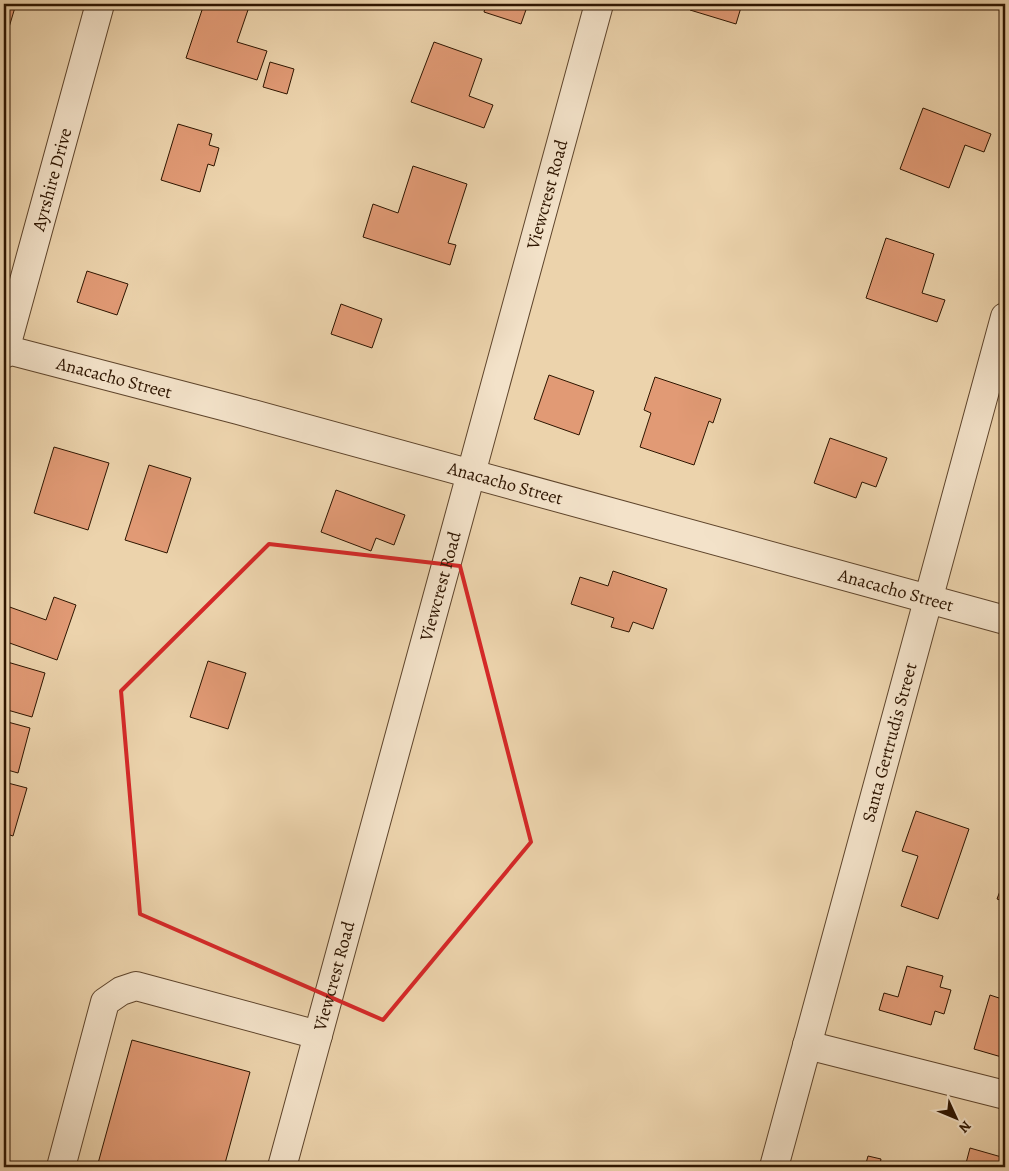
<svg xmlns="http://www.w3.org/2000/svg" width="1009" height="1171" font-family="Alegreya,serif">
<rect width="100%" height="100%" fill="#ecd3ac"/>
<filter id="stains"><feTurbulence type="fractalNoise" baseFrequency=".004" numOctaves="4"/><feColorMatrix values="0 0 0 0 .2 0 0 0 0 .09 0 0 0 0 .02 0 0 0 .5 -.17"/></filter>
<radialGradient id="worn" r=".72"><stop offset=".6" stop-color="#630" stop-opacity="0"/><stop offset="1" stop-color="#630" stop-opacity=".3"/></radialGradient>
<g fill="#e19a75" stroke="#2e1500">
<path d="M4,4H16L4,44Z"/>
<path d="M204,4H250L237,42L267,51L257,80L186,58Z"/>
<path d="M486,4H528L521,24L484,12Z"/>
<path d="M692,4H742L736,24L690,10Z"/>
<path d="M434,42L482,59L469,96L493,105L484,128L411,102Z"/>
<path d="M270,62L294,69L287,94L263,87Z"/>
<path d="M923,108L991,134L984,152L965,145L949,188L900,169Z"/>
<path d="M178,124L212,134L209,145L219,148L214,166L208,164L200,192L161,180Z"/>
<path d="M413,166L467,184L448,243L456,245L450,265L363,237L373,204L398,213Z"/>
<path d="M886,238L934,254L922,293L945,300L937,322L866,298Z"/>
<path d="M87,271L128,284L117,315L77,302Z"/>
<path d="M341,304L382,319L372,348L331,334Z"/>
<path d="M549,375L594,391L579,435L534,419Z"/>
<path d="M655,377L721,399L713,423L709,421L694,465L640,447L651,413L644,410Z"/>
<path d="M830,438L887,458L876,487L862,482L856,498L814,483Z"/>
<path d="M54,447L109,463L88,530L34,513Z"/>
<path d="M149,465L191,478L167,553L125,540Z"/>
<path d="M336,490L405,515L394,545L376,538L371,551L321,532Z"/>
<path d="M613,571L667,589L653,629L633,622L629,632L611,627L614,618L571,604L580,577L608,586Z"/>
<path d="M54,597L76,605L57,660L4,641V605L46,620Z"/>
<path d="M4,661L45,673L32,717L4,709Z"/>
<path d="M208,661L246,673L228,729L190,717Z"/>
<path d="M4,721L30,728L18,773L4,769Z"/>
<path d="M4,782L27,788L13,836L4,833Z"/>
<path d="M916,811L969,829L938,919L901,906L918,856L902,851Z"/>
<path d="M1005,878V902L997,899Z"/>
<path d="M907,966L943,976L940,987L951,990L944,1014L935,1011L931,1025L879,1010L884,993L898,997Z"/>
<path d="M990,995L1005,1000V1058L974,1049Z"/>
<path d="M132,1040L250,1072L224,1167H97Z"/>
<path d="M970,1148L1005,1158L1002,1167H965Z"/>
<path d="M868,1156L881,1159L880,1164L893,1167H865Z"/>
</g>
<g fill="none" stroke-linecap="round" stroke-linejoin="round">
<defs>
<g id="minor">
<path id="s1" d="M4,349L238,410L1005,620"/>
<path id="s2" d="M4,354L100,4"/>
<path d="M807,1045L1005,1095"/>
<path d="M61,1167L105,1002L121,991L136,986L318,1035"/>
<path id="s3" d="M282,1167L599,4"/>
<path id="s4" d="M774,1167L1005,317"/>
</g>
</defs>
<use href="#minor" stroke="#5e442b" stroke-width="30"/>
<use href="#minor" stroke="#f3e2c9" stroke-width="28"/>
</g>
<path fill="none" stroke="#d62828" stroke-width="4" stroke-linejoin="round" d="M269,544L460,566L531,842L383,1020L140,914L121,691Z"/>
<g text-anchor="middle" stroke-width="4" stroke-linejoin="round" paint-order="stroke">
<g font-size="18" fill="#2e1500" stroke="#f3e2c9">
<text dy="6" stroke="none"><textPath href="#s2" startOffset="181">Ayrshire Drive</textPath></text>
<text dy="6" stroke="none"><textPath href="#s3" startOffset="1008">Viewcrest Road</textPath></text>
<text dy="6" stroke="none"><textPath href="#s1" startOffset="114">Anacacho Street</textPath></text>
<text dy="6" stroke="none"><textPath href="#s1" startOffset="519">Anacacho Street</textPath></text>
<text dy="6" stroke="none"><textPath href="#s3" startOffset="602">Viewcrest Road</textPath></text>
<text dy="6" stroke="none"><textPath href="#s1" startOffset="924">Anacacho Street</textPath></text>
<text dy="6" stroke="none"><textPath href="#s4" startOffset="440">Santa Gertrudis Street</textPath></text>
<text dy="6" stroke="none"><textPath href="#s3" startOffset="198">Viewcrest Road</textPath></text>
</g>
</g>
<rect width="1009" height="1171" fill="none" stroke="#ecd3ac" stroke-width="20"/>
<rect x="5" y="5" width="999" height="1161" fill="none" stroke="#2e1500" stroke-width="2.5"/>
<rect x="10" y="10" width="989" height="1151" fill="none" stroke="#2e1500"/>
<g transform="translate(956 1118) rotate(134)" stroke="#f3e2c9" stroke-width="4" paint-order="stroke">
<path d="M0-4L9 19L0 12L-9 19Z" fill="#2e1500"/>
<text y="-8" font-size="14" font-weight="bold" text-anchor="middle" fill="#2e1500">N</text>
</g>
<rect width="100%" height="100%" filter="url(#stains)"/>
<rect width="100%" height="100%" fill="url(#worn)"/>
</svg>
